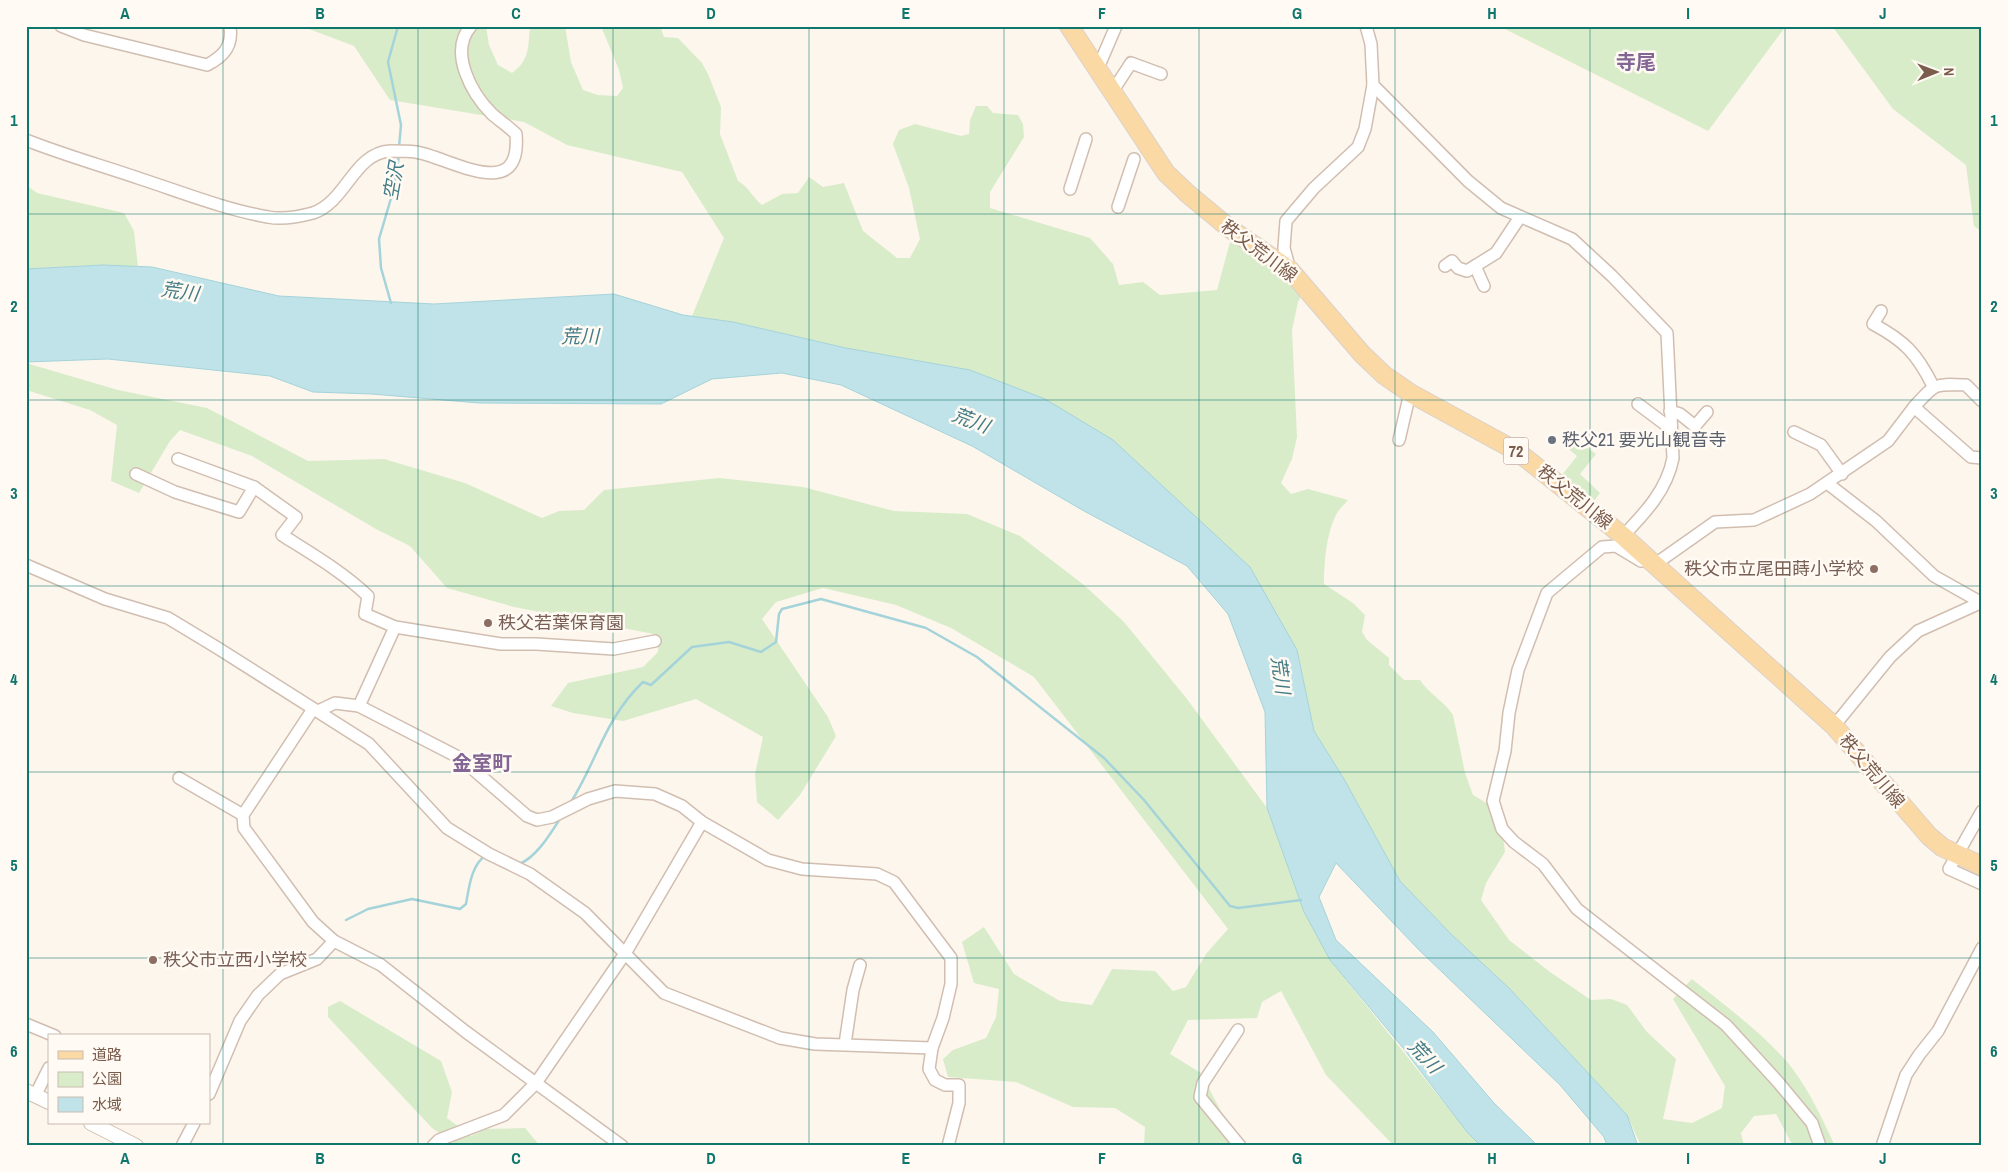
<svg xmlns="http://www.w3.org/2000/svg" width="2008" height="1172" font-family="'Archivo Narrow','Noto Sans JP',sans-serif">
<rect width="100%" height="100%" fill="#fdf6ec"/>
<g fill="#d8ecc9">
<path d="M301,26H486L489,45L498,65L512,73C530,60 528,47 530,26H565L571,62L583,90L598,95L617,96L623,88L619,70L601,26H660L664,37L678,38L702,63L708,74L721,107L720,134L738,181C749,187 752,197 762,205L782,194L798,193L809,177L823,187L844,183L863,231L897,258H910L920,239L909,188L893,144L899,130L915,124L961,136L969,134L970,120L976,106H987L993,113L1018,115L1023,124L1024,137L990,192V208L1090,238L1113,264L1119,285L1143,282L1160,295L1217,290L1230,242L1246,246L1303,293L1298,302L1292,330L1297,437L1292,459L1281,483L1291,494L1308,489L1348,500C1344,505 1338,510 1336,515C1326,535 1324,563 1324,584L1353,603L1365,615L1362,632L1367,640L1389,658V665L1404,680H1420C1429,694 1444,701 1453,715L1465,773L1473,795L1490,805L1503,837L1505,852L1486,883L1481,900L1509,940L1550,972L1591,1000L1611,999L1627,1005L1647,1032L1676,1059L1663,1119L1692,1123L1722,1108L1725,1086L1673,999L1692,979C1723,1004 1768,1037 1792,1068C1810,1092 1823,1120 1835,1146H1793L1776,1114L1754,1116L1741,1133L1744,1146H1641L1627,1115L1510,989L1451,934L1400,881L1344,779L1314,731L1297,650L970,370L846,348L733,322L692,316L724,238L682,172L567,145L524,122L390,100L354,46Z"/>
<path d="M1499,26H1786L1708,131Z"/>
<path d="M1832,26H1982V232L1974,226L1966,165L1893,109Z"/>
<path d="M26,185L37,193L124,213L134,231L138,267L103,265L26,269Z"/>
<path d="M26,363L118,390L207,408L308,461L384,459L465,483L542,518L559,511L584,510L604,490L719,478L803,487L894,511L967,514L1020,536L1084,585L1124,622L1187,699L1267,808L1304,912L1330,960L1449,1109L1484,1146H1394L1326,1075L1281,991L1262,1002L1257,1018L1188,1020L1170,1054L1201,1073L1239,1146H1144L1145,1127L1115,1108L1073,1107L1016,1082L948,1077L943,1059L953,1050L986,1038L996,1017L999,989L974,983L962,942L984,927L1014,974L1060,1001L1092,1005L1112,969L1155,971L1173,991L1186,987L1206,954L1228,929L1034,677L951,628L896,605L823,588L776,602L762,619L828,717L836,736L800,795L778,820L757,802L755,774L763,737L696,699L623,721L573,713L551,706L568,683L643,667L658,652L659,635L514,607L447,588L410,546L376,529L252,456L180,430L170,441L139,493L111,481L117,425L90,410L26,390Z"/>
<path d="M1573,437L1596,454L1580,474L1600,493L1594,501L1562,475L1577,456L1565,446Z"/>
<path d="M340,1001L441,1061L452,1092L447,1118L471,1136L486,1129L525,1128L540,1146H458L432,1128L328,1017V1007Z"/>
</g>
<path fill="#bfe3e8" stroke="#a5d3da" d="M103,265L152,267L279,296L434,304L614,294L683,315L733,322L846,348L970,370L1045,399L1113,440L1250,567L1297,650L1314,731L1344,779L1400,881L1451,934L1510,989L1627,1115L1638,1146H1607L1604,1137L1560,1085L1419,950L1336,863L1319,897L1336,940L1433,1032L1494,1103L1538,1146H1481L1467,1132L1403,1048L1330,960L1304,912L1267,808L1265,712L1228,614L1187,566L1084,511L972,446L841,385L782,373L712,379L661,404L479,403L372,394L313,392L270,376L108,359L26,362V269Z"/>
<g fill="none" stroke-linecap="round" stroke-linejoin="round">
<g stroke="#a5d3da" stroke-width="2.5">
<path d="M398,26L388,62L401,125L399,147"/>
<path d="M391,303L381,268L379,239L394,188L399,155"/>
<path d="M571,802C597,761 605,718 643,682L651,685L692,647L729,642L761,652L776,642L779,614L782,609L821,599L926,628L977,657L1104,758L1144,800L1230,906L1238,908L1301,900"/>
<path d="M519,864C536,858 551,833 561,817"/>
<path d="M346,920L368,909L412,899L460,909L466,904C469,888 471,865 486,855"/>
</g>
<defs>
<g id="minor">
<path d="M61,26L84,35L207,65C224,56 233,46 230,26"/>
<path d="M1098,68L1116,26"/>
<path d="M1373,85L1468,181L1501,208L1572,239L1612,276L1667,333L1673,458C1667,490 1645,513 1623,536"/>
<path d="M1112,92L1131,63L1161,74"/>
<path d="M26,140C64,155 103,166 141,179C181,192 227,210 268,217C283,220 298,217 313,213C346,202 354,153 390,151C398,151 408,151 416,152C451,158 522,205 516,134C509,127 500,121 492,114C472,94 448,52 471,26"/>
<path d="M1070,189L1086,139"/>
<path d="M1118,207L1134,159"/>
<path d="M1445,266L1452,261L1458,268L1467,271L1496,253L1520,217"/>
<path d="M1475,266L1484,286"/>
<path d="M1290,270L1284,248L1286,221L1314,188L1358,147L1365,129L1373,85L1371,44L1366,26"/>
<path d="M1881,311L1873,324C1905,341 1917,354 1933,386"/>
<path d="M1638,404L1670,428"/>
<path d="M1914,407C1936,383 1933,384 1966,385L1982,401"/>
<path d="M1670,411L1680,414L1695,426L1707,412"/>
<path d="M1794,432L1821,445L1842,474"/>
<path d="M1399,440L1410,393"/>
<path d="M178,459L254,487L296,517L282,535C312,554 343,572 368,596L365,614L395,627"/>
<path d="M136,474L175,492L239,512L254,487"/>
<path d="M1827,483L1876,521L1934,576L1982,603"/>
<path d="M1642,559L1641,561L1616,546L1602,547L1547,593L1518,670L1509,713L1505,751L1493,801L1502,829L1514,842L1543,864L1577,909L1726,1025L1778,1082L1812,1123L1820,1146"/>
<path d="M26,565L105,599L168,618L216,647L369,744L447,828L489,854L530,874L585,913L664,993L780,1038L815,1044L932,1048"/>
<path d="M1654,565L1715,522L1754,520L1810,494L1888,441L1914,407L1971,457L1982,458"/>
<path d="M359,706L395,627L501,644H536L614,649L655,641"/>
<path d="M313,709L243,815L244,828L313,922L334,941L381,965L466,1032L622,1146"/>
<path d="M318,711L335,703L359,706L460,758L527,816L537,820L552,817L588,799L615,791L655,794L682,806L702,822L768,860L802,869L877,874L894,882L951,958V984L943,1018L932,1048L929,1069L935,1080L945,1085H959V1103L948,1146"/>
<path d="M1834,726L1890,657L1918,631L1982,602"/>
<path d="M179,778L243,815"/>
<path d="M1982,811L1949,869L1982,884"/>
<path d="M26,1024L55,1036"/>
<path d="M1238,1030L1203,1083L1200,1097L1240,1146"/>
<path d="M845,1044L853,990L860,965"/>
<path d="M209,1094L240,1021L258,995L280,974L317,959L334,941"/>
<path d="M35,1096L49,1068"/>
<path d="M182,1146L194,1123"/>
<path d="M433,1146L439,1140L504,1115L536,1083L626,952L702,822"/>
<path d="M1882,1146L1906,1075L1919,1055L1938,1031L1982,948"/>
</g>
<g id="tertiary">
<path d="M26,1091L49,1102"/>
<path d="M91,1123L136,1146"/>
</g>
<path id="primary" d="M1069,26L1166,173L1188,194L1229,228L1290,270L1362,354L1384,375L1410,393L1518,452L1623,536L1834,726L1929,836L1942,847L1982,866"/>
</defs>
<use href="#minor" stroke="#d1beb0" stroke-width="14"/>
<use href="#tertiary" stroke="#d1beb0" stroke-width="16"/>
<use href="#primary" stroke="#dad1cd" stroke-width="20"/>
<use href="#minor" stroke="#fff" stroke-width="11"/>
<use href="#tertiary" stroke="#fff" stroke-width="14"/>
<use href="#primary" stroke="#fbd9a5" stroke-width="18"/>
</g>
<path fill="none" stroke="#0f766e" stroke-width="1" stroke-opacity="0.55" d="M223,26V1146M418,26V1146M613,26V1146M809,26V1146M1004,26V1146M1199,26V1146M1395,26V1146M1590,26V1146M1785,26V1146M26,214H1982M26,400H1982M26,586H1982M26,772H1982M26,958H1982"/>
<circle fill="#6b7280" stroke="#fffaf3" stroke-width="2" cx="1552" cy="440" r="5"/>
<g fill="#8d6e63" stroke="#fffaf3" stroke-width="2">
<circle cx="1874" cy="569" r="5"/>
<circle cx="488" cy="623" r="5"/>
<circle cx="153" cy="960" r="5"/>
</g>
<g text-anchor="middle" stroke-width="5" stroke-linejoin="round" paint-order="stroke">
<rect fill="#fffaf3" stroke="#a28b7f" stroke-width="1" x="1503.5" y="437.5" width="25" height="27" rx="4"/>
<g font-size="16" font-weight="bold" fill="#7a5c4d">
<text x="1516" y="457">72</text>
</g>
<g font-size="18" fill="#7a5c4d" stroke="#fffaf3">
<text transform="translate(1259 251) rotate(37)" y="6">秩父荒川線</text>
<text transform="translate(1575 497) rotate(39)" y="6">秩父荒川線</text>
<text transform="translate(1872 771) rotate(50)" y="6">秩父荒川線</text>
</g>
<g font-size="18" fill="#5b616d" stroke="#fffaf3" text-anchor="start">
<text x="1562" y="446">秩父21 要光山観音寺</text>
</g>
<g font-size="18" fill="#785e54" stroke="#fffaf3" text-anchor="start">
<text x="1864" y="575" text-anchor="end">秩父市立尾田蒔小学校</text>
<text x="498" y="629">秩父若葉保育園</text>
<text x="163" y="966">秩父市立西小学校</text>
</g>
<g font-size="19" font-style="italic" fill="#437c86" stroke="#fffaf3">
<text transform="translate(393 181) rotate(-80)" y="7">空沢</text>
<text transform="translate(180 291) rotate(8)" y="7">荒川</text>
<text x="580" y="343">荒川</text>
<text transform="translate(971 420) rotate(21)" y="7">荒川</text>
<text transform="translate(1281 675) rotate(82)" y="7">荒川</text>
<text transform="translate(1425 1056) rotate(47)" y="7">荒川</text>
</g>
<g font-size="20" font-weight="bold" fill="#846695" stroke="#fffaf3">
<text x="1636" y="69">寺尾</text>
<text x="482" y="770">金室町</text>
</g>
</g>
<rect width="2008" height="1172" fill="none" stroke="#fffaf3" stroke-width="55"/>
<rect x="48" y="1034" width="162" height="90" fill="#fffaf3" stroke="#cabbb1"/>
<rect x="58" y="1051" width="25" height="8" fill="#fbd9a5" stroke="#cabbb1"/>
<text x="92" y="1060" font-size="15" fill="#7a5c4d">道路</text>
<rect x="58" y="1072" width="25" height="15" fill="#d8ecc9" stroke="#cabbb1"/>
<text x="92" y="1084" font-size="15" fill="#7a5c4d">公園</text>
<rect x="58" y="1097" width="25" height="15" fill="#bfe3e8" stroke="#cabbb1"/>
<text x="92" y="1110" font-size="15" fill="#7a5c4d">水域</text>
<g transform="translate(1936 72) rotate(89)" stroke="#fffaf3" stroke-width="4" paint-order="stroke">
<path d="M0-4L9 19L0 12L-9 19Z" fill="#7a5c4d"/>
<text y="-8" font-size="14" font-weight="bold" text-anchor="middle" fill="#7a5c4d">N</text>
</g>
<rect x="28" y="28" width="1952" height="1116" fill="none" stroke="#0f766e" stroke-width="2"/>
<g font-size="16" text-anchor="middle" font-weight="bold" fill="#0f766e">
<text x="125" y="19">A</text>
<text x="320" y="19">B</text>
<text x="516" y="19">C</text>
<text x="711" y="19">D</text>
<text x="906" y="19">E</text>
<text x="1102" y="19">F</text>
<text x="1297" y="19">G</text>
<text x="1492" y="19">H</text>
<text x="1688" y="19">I</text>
<text x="1883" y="19">J</text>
<text x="14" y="126">1</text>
<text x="1994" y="126">1</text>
<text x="14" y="312">2</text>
<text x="1994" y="312">2</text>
<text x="14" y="499">3</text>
<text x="1994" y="499">3</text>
<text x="14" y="685">4</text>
<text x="1994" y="685">4</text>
<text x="14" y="871">5</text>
<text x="1994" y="871">5</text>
<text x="14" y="1057">6</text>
<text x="1994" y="1057">6</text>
<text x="125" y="1164">A</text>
<text x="320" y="1164">B</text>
<text x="516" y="1164">C</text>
<text x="711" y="1164">D</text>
<text x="906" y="1164">E</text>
<text x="1102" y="1164">F</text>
<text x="1297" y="1164">G</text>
<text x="1492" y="1164">H</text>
<text x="1688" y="1164">I</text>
<text x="1883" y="1164">J</text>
</g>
</svg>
